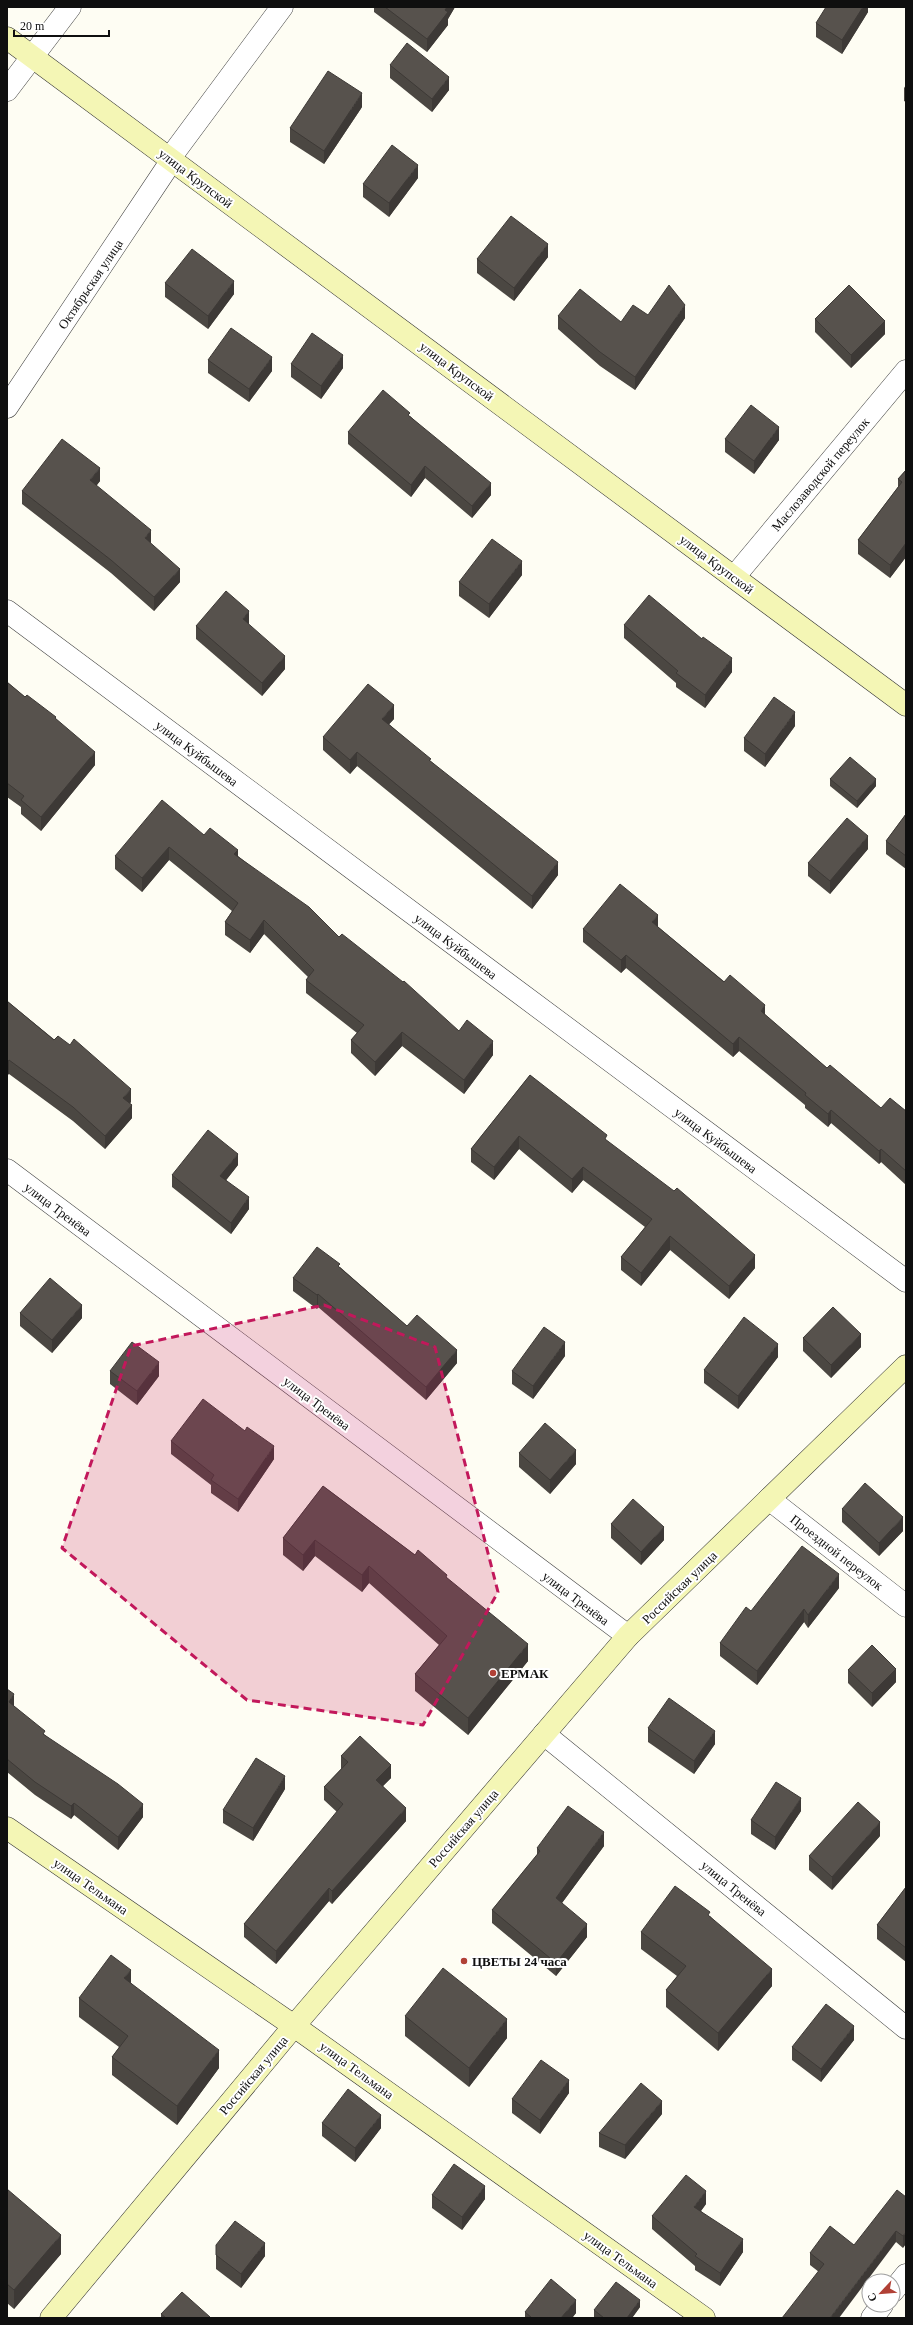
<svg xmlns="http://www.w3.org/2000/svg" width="913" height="2325" font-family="'Times New Roman',serif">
<rect width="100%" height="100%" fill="#fefdf3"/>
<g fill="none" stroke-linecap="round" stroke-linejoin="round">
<defs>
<g id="street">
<path d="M7,90L70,7"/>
<path d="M170,158L282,7"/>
<path d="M7,407L172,160"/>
<path d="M734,577L906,371"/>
<path d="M7,611L906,1281"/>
<path d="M7,1170L628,1636"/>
<path d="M769,1499L906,1606"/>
<path d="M544,1734L906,2028"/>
<path d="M893,2291L906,2275"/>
<path d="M872,2318L882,2305"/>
</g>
<g id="secondary">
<path d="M7,38L906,705"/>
<path d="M7,1828L294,2026L704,2318"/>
<path d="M51,2318L294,2026L628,1636L906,1366"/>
</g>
</defs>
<use href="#street" stroke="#424242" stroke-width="23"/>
<use href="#secondary" stroke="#313131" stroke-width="23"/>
<use href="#street" stroke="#fff" stroke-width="22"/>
<use href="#secondary" stroke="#f4f6b5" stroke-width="22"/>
</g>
<g fill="#4b4742">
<path d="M374,7H455L448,19V25L427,52L374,12Z"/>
<path d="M868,7V12L842,54L816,37V23Z"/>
<path d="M390,65L449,90L432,112L390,78Z"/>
<path d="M906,85V102L904,101V88Z"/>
<path d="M362,107L324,164L290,142V128Z"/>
<path d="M418,178L389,217L363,197V184Z"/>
<path d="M548,257L514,301L477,273V259Z"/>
<path d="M165,283L234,294L208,329L165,297Z"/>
<path d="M648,315L685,318L635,390L600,366L558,329V316L621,322Z"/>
<path d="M815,319L885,334L851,368L815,332Z"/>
<path d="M208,360L272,371L249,402L208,373Z"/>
<path d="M291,364L343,368L321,399L291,377Z"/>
<path d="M410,416L491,495L472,518L425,478L411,497L348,444V432Z"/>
<path d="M725,439L779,440L754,474L725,452Z"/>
<path d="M906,470V557L890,578L858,554V540L898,487V479Z"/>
<path d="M100,481L96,486L180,582L154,611L111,573L22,504V491Z"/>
<path d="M522,575L489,618L459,596V582Z"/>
<path d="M249,625L285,669L262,696L196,639V626Z"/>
<path d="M624,625L732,672L705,708L676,687V683L624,638Z"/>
<path d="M7,682L25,697L56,719L95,765L41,831L21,814V807L7,797Z"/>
<path d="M394,719L389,724L558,875L532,909L357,766L350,774L323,750V737Z"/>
<path d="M795,726L765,767L744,751V738Z"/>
<path d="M830,779L876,786L857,808L830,786Z"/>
<path d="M906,814V869L886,854V841Z"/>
<path d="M204,835L238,856L339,937L459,1031L493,1055L464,1094L402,1046L375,1076L351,1053V1040L357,1033L306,993V980L308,977L264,934L250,953L225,935V922L232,911L169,860L142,892L115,869V856Z"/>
<path d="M868,849L830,894L808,876V863Z"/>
<path d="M658,927L765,1015L827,1068L881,1108L906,1111V1185L881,1162L879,1164L831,1123L828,1127L805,1108V1105L739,1051L733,1057L626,968L621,973L583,942V929Z"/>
<path d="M7,1001L131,1102L130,1103L132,1118L105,1149L73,1121L9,1074L7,1075Z"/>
<path d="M530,1075L607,1141L755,1268L729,1299L670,1250L641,1286L621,1270V1257L645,1227L583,1180L572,1193L519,1149L494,1180L471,1162V1149Z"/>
<path d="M238,1165L226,1180L249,1209L231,1234L172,1187V1175Z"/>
<path d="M340,1267L407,1326L457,1363L426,1400L318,1307L317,1309L293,1291V1278Z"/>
<path d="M20,1313L82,1318L52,1353L20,1326Z"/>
<path d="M803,1338L861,1347L831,1378L803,1351Z"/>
<path d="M565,1356L533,1399L512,1384V1371Z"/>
<path d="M778,1357L738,1409L704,1383V1370Z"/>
<path d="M110,1371L159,1376L137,1405L110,1384Z"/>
<path d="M171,1441L274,1459L238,1512L211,1493V1485L171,1454Z"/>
<path d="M519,1453L576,1464L550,1494L519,1467Z"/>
<path d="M323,1486L415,1555L447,1578L528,1661L468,1735L415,1691V1674L439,1645L369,1583L362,1592L315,1556L303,1571L283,1555V1538Z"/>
<path d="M842,1509L903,1531L879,1556L842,1522Z"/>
<path d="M611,1524L664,1540L641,1565L611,1538Z"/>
<path d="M839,1588L808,1628L804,1622L757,1685L720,1656V1643L751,1611Z"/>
<path d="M848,1670L896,1682L872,1707L848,1683Z"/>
<path d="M7,1689L14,1706L45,1735L143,1817L118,1850L74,1815L71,1819L35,1795L7,1772Z"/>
<path d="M648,1728L715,1744L694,1774L648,1742Z"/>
<path d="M341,1756L391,1778L383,1786L406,1821L332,1904L329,1901L276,1964L244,1937V1924L337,1812L324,1800V1787L341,1769Z"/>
<path d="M285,1789L253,1841L223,1823V1810Z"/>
<path d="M801,1811L775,1850L751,1834V1820Z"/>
<path d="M880,1836L832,1890L809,1870V1856Z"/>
<path d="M604,1846L562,1903L587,1937L556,1976L492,1923V1910L537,1855V1848Z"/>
<path d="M906,1887V1962L877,1939V1925Z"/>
<path d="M710,1916L772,1986L718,2051L666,2007V1990L677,1976L641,1949V1932Z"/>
<path d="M131,1983L219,2068L177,2125L112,2075V2057L119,2047L79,2017V1998Z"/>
<path d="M405,2016L507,2038L469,2087L405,2036Z"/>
<path d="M854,2040L821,2082L792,2060V2047Z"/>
<path d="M569,2093L540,2134L512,2113V2099Z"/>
<path d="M662,2114L625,2159L599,2147V2133Z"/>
<path d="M322,2123L381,2128L355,2162L322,2136Z"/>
<path d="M7,2189L61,2254L14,2309L7,2303Z"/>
<path d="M432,2195L485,2199L462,2230L432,2208Z"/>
<path d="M906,2197L903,2248L896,2242L819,2272L810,2265V2253L854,2245Z"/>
<path d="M706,2204L701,2211L743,2252L720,2286L695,2270V2266L652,2229V2216Z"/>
<path d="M216,2245L265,2256L241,2288L216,2269Z"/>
<path d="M640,2307L632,2318H595L594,2317V2310Z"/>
<path d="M525,2312L576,2313L572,2318H525Z"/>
<path d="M161,2314L210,2318H161Z"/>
</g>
<g fill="#3d3936">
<path d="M447,7H455L448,19V25L427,52V39Z"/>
<path d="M863,7H868V12L842,54V40Z"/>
<path d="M449,77V90L432,112V99Z"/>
<path d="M362,93V107L324,164V151Z"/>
<path d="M418,165V178L389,217V203Z"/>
<path d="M548,244V257L514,301V288Z"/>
<path d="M234,281V294L208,329V316Z"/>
<path d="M685,305V318L635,390V377Z"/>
<path d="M885,321V334L851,368V355Z"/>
<path d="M343,355V368L321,399V386Z"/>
<path d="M272,357V371L249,402V389Z"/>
<path d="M779,427V440L754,474V461Z"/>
<path d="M425,466V478L411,497V485Z"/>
<path d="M100,468V481L90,494V480Z"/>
<path d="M491,483V495L472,518V506Z"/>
<path d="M151,530V544L145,538Z"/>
<path d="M906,543V557L890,578V565Z"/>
<path d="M522,561V575L489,618V604Z"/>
<path d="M180,569V582L154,611V597Z"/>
<path d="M249,611V625L243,619Z"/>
<path d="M285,656V669L262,696V683Z"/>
<path d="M732,658V672L705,708V695Z"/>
<path d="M394,705V719L382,732V719Z"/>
<path d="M795,712V726L765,767V754Z"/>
<path d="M95,752V765L41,831V817Z"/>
<path d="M357,752V766L350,774V760Z"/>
<path d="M876,779V786L857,808V801Z"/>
<path d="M868,836V849L830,894V881Z"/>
<path d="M169,847V860L142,892V878Z"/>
<path d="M238,850V863L234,854Z"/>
<path d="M558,862V875L532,909V896Z"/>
<path d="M658,915V928L652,922Z"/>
<path d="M264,920V934L250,953V940Z"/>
<path d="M626,955V968L621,973V960Z"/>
<path d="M765,1005V1019L761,1011Z"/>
<path d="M402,1032V1046L375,1076V1062Z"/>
<path d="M739,1037V1051L733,1057V1044Z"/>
<path d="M493,1041V1055L464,1094V1080Z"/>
<path d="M9,1060V1074L7,1075V1062Z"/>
<path d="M131,1089V1102L123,1111V1098Z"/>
<path d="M132,1105V1118L105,1149V1136Z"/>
<path d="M831,1110V1123L828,1127V1114Z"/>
<path d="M519,1136V1149L494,1180V1167Z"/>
<path d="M881,1149V1162L879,1164V1151Z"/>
<path d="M238,1154V1165L220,1188V1176Z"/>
<path d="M583,1167V1180L572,1193V1179Z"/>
<path d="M249,1197V1209L231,1234V1223Z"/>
<path d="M670,1236V1250L641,1286V1273Z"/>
<path d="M755,1255V1268L729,1299V1286Z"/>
<path d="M318,1294V1307L317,1309V1295Z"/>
<path d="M82,1305V1318L52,1353V1340Z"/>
<path d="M861,1334V1347L831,1378V1365Z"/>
<path d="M565,1342V1356L533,1399V1386Z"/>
<path d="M778,1344V1357L738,1409V1396Z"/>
<path d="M457,1350V1363L426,1400V1387Z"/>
<path d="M159,1362V1376L137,1405V1391Z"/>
<path d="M274,1446V1459L238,1512V1499Z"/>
<path d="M576,1450V1464L550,1494V1480Z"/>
<path d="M903,1517V1531L879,1556V1543Z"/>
<path d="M664,1527V1540L641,1565V1552Z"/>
<path d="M315,1540V1556L303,1571V1555Z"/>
<path d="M369,1566V1583L362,1592V1575Z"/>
<path d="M839,1574V1588L808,1628V1615Z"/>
<path d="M804,1609V1622L757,1685V1671Z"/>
<path d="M528,1644V1661L468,1735V1718Z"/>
<path d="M896,1669V1682L872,1707V1693Z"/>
<path d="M14,1694V1707L9,1702Z"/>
<path d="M715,1731V1744L694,1774V1761Z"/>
<path d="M391,1765V1778L376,1793V1780Z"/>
<path d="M285,1776V1789L253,1841V1828Z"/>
<path d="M801,1798V1811L775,1850V1837Z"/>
<path d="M74,1803V1815L71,1819V1806Z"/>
<path d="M143,1804V1817L118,1850V1837Z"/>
<path d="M406,1808V1821L332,1904V1891Z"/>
<path d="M880,1822V1836L832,1890V1877Z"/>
<path d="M604,1832V1846L556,1911V1898Z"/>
<path d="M329,1888V1901L276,1964V1951Z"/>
<path d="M587,1924V1937L556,1976V1963Z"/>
<path d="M772,1969V1986L718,2051V2033Z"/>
<path d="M131,1970V1988L124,1978Z"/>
<path d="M507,2019V2038L469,2087V2068Z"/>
<path d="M854,2026V2040L821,2082V2069Z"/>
<path d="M219,2050V2068L177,2125V2106Z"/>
<path d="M569,2080V2093L540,2134V2120Z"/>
<path d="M662,2101V2114L625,2159V2145Z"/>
<path d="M381,2115V2128L355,2162V2148Z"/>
<path d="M485,2186V2199L462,2230V2217Z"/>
<path d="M706,2191V2204L694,2220V2207Z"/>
<path d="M896,2231V2242L839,2318H830Z"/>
<path d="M906,2232V2244L903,2248V2236Z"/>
<path d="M61,2235V2254L14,2309V2290Z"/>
<path d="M743,2239V2252L720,2286V2273Z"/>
<path d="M265,2243V2256L241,2288V2274Z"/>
<path d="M576,2300V2313L572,2318H561Z"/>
<path d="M640,2300V2307L632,2318H627Z"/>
</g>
<g fill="#57524d" stroke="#3d3936">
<path d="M385,7H447L445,10L448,12L427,39Z"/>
<path d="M826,7H863L842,40L816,23Z"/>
<path d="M407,43L449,77L432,99L390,65Z"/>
<path d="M328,71L362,93L324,151L290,128Z"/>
<path d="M392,145L418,165L389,203L363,184Z"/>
<path d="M511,216L548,244L514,288L477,259Z"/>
<path d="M192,249L234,281L208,316L165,283Z"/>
<path d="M669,285L685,305L635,377L600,352L558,316L580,289L621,322L633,305L648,315Z"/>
<path d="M849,285L885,321L851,355L815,319Z"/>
<path d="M231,328L272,357L249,389L208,360Z"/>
<path d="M312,333L343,355L321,386L291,364Z"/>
<path d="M383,390L410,413L408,415L491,483L472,506L425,466L411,485L348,432Z"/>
<path d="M751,405L779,427L754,461L725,439Z"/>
<path d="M62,439L100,468L90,480L151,530L145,538L180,569L154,597L111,560L22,491Z"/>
<path d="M906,470V543L890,565L858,540L902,482L898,479Z"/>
<path d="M492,539L522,561L489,604L459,582Z"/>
<path d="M226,591L249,611L243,619L285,656L262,683L196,626Z"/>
<path d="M649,595L702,639L703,637L732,658L705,695L676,673L678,671L624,625Z"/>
<path d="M7,682L25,697L27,695L56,717L55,718L95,752L41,817L21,800L24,796L7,783Z"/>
<path d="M368,684L394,705L382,719L431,759L429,760L558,862L532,896L357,752L350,760L323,737Z"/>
<path d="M774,697L795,712L765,754L744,738Z"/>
<path d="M850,757L876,779L857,801L830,779Z"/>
<path d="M162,800L204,835L210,828L238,850L234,854L309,907L339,937L342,934L403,982L404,981L459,1031L467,1020L493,1041L464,1080L402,1032L375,1062L351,1040L364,1025L306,980L314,970L264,920L250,940L225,922L238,903L169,847L142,878L115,856Z"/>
<path d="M906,814V856L886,841Z"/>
<path d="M847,818L868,836L830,881L808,863Z"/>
<path d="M620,884L658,915L652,922L724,982L730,975L765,1005L761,1011L827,1068L830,1065L881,1108L890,1098L906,1111V1171L881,1149L879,1151L831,1110L828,1114L805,1095L806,1093L739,1037L733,1044L626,955L621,960L583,929Z"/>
<path d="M7,1001L54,1040L58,1036L70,1045L74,1039L131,1089L123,1098L132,1105L105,1136L73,1107L9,1060L7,1062Z"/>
<path d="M530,1075L607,1135L605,1139L674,1191L677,1188L755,1255L729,1286L670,1236L641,1273L621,1257L652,1219L583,1167L572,1179L519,1136L494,1167L471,1149Z"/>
<path d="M208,1130L238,1154L220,1176L249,1197L231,1223L172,1175Z"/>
<path d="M317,1247L340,1264L338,1266L407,1326L417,1315L457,1350L426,1387L318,1294L317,1295L293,1278Z"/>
<path d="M50,1278L82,1305L52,1340L20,1313Z"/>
<path d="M833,1307L861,1334L831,1365L803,1338Z"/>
<path d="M744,1317L778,1344L738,1396L704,1370Z"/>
<path d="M544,1327L565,1342L533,1386L512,1371Z"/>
<path d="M132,1342L159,1362L137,1391L110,1371Z"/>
<path d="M203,1399L245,1431L247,1427L274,1446L238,1499L211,1480L214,1475L171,1441Z"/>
<path d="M545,1423L576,1450L550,1480L519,1453Z"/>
<path d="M865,1483L903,1517L879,1543L842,1509Z"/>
<path d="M323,1486L415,1555L418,1550L447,1575L446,1577L528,1644L468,1718L415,1674L447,1636L369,1566L362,1575L315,1540L303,1555L283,1538Z"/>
<path d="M633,1499L664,1527L641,1552L611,1524Z"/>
<path d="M802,1546L839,1574L808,1615L804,1609L757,1671L720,1643L746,1607L751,1611Z"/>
<path d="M872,1645L896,1669L872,1693L848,1670Z"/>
<path d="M7,1689L14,1694L9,1702L45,1731L43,1734L118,1784L143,1804L118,1837L74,1803L71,1806L35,1782L7,1759Z"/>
<path d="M669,1698L715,1731L694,1761L648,1728Z"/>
<path d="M360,1736L391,1765L376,1780L406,1808L332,1891L329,1888L276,1951L244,1924L343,1804L324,1787L348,1762L341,1756Z"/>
<path d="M256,1758L285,1776L253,1828L223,1810Z"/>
<path d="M776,1782L801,1798L775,1837L751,1820Z"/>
<path d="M858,1802L880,1822L832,1877L809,1856Z"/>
<path d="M568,1806L604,1832L556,1898L587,1924L556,1963L492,1910L540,1851L537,1848Z"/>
<path d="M675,1886L710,1912L708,1915L772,1969L718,2033L666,1990L686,1966L641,1932Z"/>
<path d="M906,1887V1948L877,1925Z"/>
<path d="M111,1955L131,1970L124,1978L219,2050L177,2106L112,2057L128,2036L79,1998Z"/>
<path d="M443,1968L507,2019L469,2068L405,2016Z"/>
<path d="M826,2004L854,2026L821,2069L792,2047Z"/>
<path d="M541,2060L569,2080L540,2120L512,2099Z"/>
<path d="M641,2083L662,2101L625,2145L599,2133Z"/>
<path d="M348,2089L381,2115L355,2148L322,2123Z"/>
<path d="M454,2164L485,2186L462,2217L432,2195Z"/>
<path d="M686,2175L706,2191L694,2207L743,2239L720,2273L695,2256L697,2254L652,2216Z"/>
<path d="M7,2189L61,2235L14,2290L7,2284Z"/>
<path d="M897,2190L906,2197V2232L903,2236L896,2231L830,2318H782L824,2264L810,2253L830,2226L854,2245Z"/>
<path d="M235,2221L265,2243L241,2274L216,2255V2245Z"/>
<path d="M551,2279L576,2300L561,2318H532L525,2312Z"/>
<path d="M616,2282L640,2300L627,2318H604L594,2310Z"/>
<path d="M182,2292L210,2317L209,2318H166L161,2314Z"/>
</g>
<path fill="#c2185b" fill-opacity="0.2" stroke="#c2185b" stroke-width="3" stroke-dasharray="8 5" stroke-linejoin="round" d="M324,1305L435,1347L498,1592L423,1725L247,1700L62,1548L131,1346Z"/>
<g fill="#b14136" stroke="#fff" stroke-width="1.5">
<circle cx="493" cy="1673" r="4"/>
<circle cx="464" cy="1961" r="4"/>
</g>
<g text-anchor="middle" stroke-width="4" stroke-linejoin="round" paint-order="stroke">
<g font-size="13" fill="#0f0f0f" stroke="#fff">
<text transform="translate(196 178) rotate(37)" y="5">улица Крупской</text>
<text transform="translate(90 284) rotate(-56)" y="5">Октябрьская улица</text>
<text transform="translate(457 371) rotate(37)" y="5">улица Крупской</text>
<text transform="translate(820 474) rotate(-50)" y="5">Маслозаводской переулок</text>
<text transform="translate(717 564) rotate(37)" y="5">улица Крупской</text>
<text transform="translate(197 753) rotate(37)" y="5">улица Куйбышева</text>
<text transform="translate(456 946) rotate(37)" y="5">улица Куйбышева</text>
<text transform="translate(716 1140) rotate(37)" y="5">улица Куйбышева</text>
<text transform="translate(58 1209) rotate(37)" y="5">улица Тренёва</text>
<text transform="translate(317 1403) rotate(37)" y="5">улица Тренёва</text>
<text transform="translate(837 1552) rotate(38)" y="5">Проездной переулок</text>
<text transform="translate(679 1587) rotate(-44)" y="5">Российская улица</text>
<text transform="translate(576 1598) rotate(37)" y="5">улица Тренёва</text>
<text transform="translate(463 1828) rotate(-49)" y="5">Российская улица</text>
<text transform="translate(91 1886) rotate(35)" y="5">улица Тельмана</text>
<text transform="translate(734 1888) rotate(39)" y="5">улица Тренёва</text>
<text transform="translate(357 2070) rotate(36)" y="5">улица Тельмана</text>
<text transform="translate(253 2075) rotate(-50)" y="5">Российская улица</text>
<text transform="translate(621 2259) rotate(36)" y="5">улица Тельмана</text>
</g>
<g font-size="13" font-weight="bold" fill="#0f0f0f" stroke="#fff" text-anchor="start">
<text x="501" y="1678">ЕРМАК</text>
<text x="472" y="1966">ЦВЕТЫ 24 часа</text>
</g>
</g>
<rect width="913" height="2325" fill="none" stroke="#0f0f0f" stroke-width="16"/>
<g transform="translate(881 2293) rotate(244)"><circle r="19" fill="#ffffff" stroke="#9f9f9f"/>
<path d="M0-3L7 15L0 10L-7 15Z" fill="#b14136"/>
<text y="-6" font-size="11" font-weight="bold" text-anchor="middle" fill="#0f0f0f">С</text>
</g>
<path d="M14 30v6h95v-6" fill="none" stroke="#0f0f0f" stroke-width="2"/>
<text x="20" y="30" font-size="12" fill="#0f0f0f" stroke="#ffffff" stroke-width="3" paint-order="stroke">20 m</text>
</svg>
